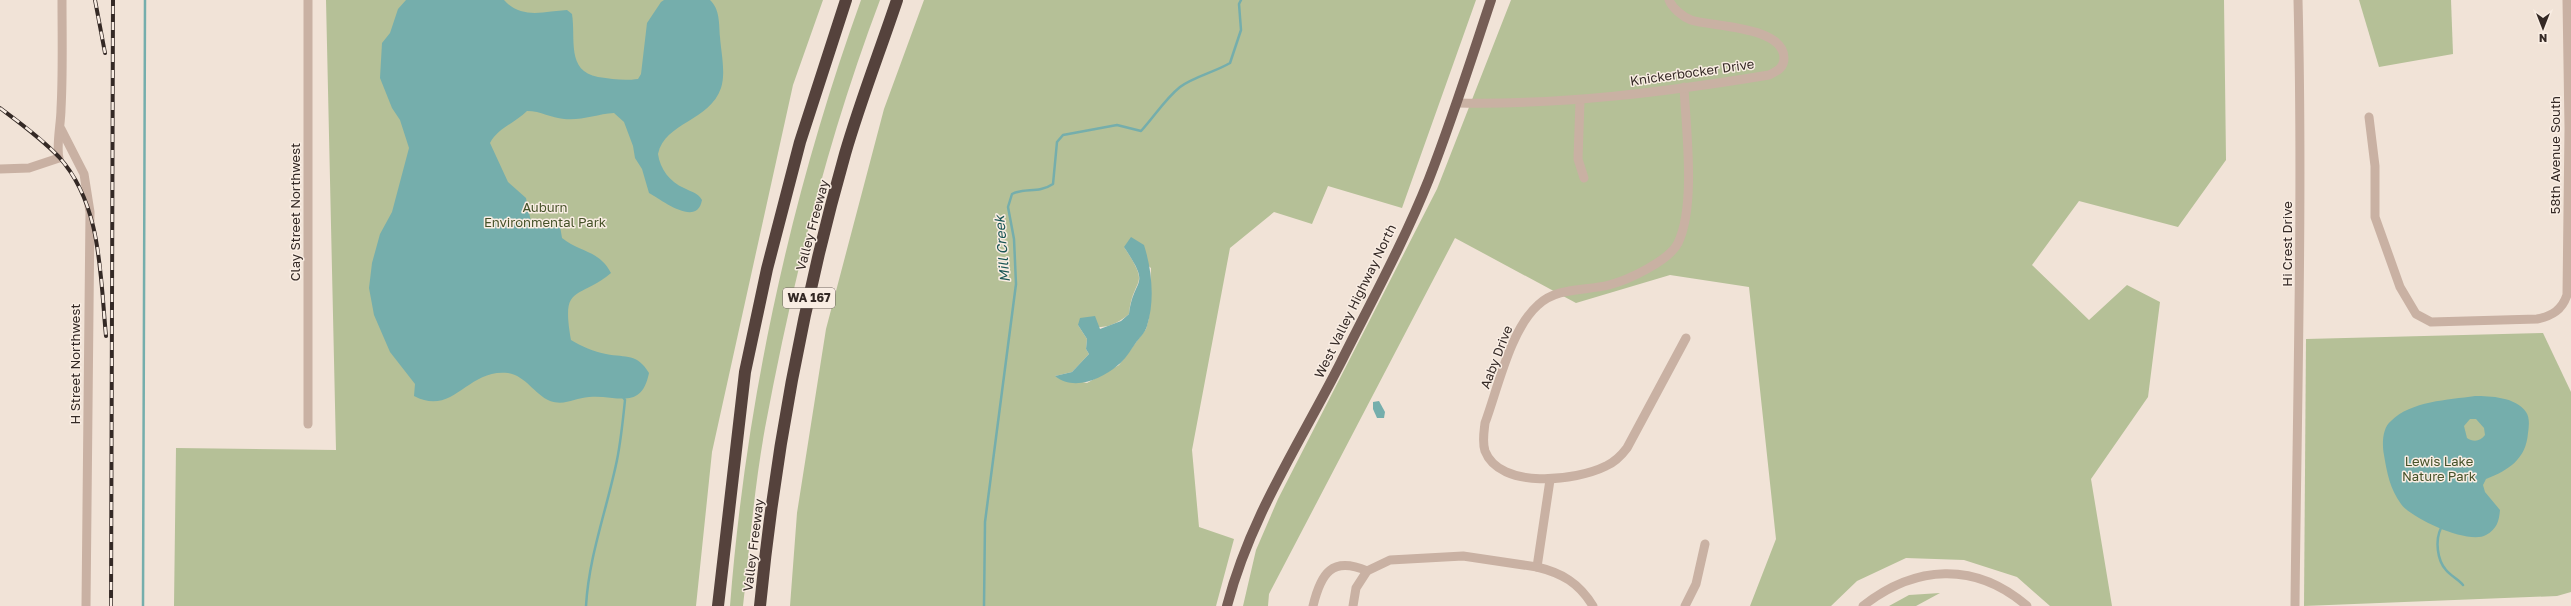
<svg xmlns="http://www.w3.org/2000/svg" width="2571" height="606" font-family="'Golos Text',sans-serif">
<rect width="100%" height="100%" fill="#f1e3d7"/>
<g fill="#b5c097" fill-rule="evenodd">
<path d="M326,0H823L793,85L712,452L696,606H174L176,448L336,450Z"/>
<path d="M861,0H880C828,137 792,283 765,428C754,489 750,544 743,606H730C746,400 791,194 861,0Z"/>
<path d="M924,0H1476L1402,208L1328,186L1312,224L1274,212L1230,248L1192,450L1199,527L1234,539L1216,606H790L797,513L826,329L884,109ZM1124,247L1151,268L1149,318L1146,329L1119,365L1087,383L1055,376L1072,372L1089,354L1086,349L1087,339L1078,325C1099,329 1111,329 1129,314C1133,275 1152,289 1124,247Z"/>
<path d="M1511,0H2224L2226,160L2178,227L2079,201L2032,265L2089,320L2127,285L2160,302L2148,397L2091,479L2112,606H2050L2017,577L1964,560L1906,558L1857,581L1831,606H1750L1776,539L1749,287L1670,275L1576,303L1455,238L1269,594L1268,606H1243L1256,550L1278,499L1437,189Z"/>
<path d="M2359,0H2451L2453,54L2379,67Z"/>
<path d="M2543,333L2571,392V592L2557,596L2304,606L2306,339Z"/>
<path d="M1940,593L1916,606H1889L1909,595Z"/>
</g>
<g fill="#75aeac" fill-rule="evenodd">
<path d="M406,0H504C521,20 546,11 567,10L572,14C576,39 566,71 598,77C613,79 623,81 638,79L641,74L647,23L661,2L664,0H710C720,9 719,24 720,37C721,52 726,73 721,88C710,121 665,122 658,154C660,169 670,182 684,188C691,192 697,192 702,200C697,228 662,200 649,193L642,169L635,158L633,146L624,122L614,113C597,114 581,121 564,119C551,118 541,111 527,111C515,123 498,128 490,143L508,182L526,198L531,222L542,228L560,226L562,238C581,253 599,250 611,273C577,301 561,283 571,340C581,346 594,352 606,354C627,358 637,353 649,373C641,412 616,394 589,397C575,398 565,406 550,401C534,394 526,376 508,373C467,368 454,417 414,396L415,384L390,352L374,315L369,288L372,263L380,234L392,212L409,148L400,120L392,108L380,78L382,43L390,33L398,9Z"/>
<path d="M1131,237L1144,245C1152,270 1155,301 1147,326C1145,333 1139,338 1135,344C1130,351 1125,360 1118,365C1101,380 1073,391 1055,376L1072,372L1089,354L1086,349L1087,339L1078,325L1080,318L1095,316L1100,329L1121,321L1129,314C1134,275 1152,289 1124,247Z"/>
<path d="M2475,396C2490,396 2516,397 2526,412C2530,418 2529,426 2528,433C2526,459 2509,470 2486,479L2483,485L2485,492L2500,510C2499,521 2497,529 2486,535C2469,545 2412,519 2401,504C2390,489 2387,473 2384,455C2382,445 2382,428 2391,421C2411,401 2448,400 2475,396ZM2470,419H2476L2484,428L2485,435C2480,442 2473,442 2467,438L2464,426Z"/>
<path d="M1379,401L1385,412L1384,418H1377L1373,409V402Z"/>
</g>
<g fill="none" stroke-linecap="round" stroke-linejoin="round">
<g stroke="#75aeac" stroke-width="2.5">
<path d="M2441,528C2435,540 2437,560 2446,570C2451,576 2458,579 2463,585"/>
<path d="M143,606L145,0"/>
<path d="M586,606C589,555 607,509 617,460C621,440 623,420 625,400L623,397"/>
<path d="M984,606L985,522L1016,284L1014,239L1008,207L1012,194C1025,187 1038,194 1053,184L1057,142L1063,135L1117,125L1141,131C1154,117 1165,99 1180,87C1193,77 1215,72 1230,63L1241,30L1239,4L1241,0"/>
</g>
<g stroke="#c9b1a3" stroke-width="9">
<path d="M308,0V424"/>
<path d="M1684,87C1686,129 1696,206 1678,243C1669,261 1628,280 1609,285C1585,291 1557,287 1538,305C1510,330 1498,388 1485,423C1484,432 1482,442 1485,451C1500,490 1576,481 1606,466C1615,462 1621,456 1627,448L1686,338"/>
<path d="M1580,101L1578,159L1584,178"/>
<path d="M1458,103C1562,105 1666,92 1769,75C1777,71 1784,68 1784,58C1784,26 1713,27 1691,20C1683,17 1672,8 1669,0"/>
<path d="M2369,117L2375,166V217L2400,287L2416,314L2431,322L2537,319C2552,316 2562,310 2567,295L2569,128L2567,0"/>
<path d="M61,129L84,174L90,212L86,606"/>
<path d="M0,169L29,168L59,158C56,146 61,123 61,109C63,73 62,36 62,0"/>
<path d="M1550,480L1537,567C1562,573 1579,583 1593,606"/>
<path d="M1313,606C1321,573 1332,556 1367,571"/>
<path d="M1353,606L1356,588L1367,571L1390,560L1463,556L1537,567"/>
<path d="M1685,606L1696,584L1705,544"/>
<path d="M1863,606C1915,565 1975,561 2027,606"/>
<path d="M2295,606C2297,404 2303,202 2298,0"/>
</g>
<path stroke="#765e56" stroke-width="10" d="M1227,606C1250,517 1300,443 1341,362C1371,302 1404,242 1429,179C1452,120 1471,60 1491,0"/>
<g stroke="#55423c" stroke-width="12">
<path d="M718,606L745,372L767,269L800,142L846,0"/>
<path d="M760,606C775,453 803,302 845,154C860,102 880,51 897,0"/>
</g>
<defs>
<g id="rail">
<path d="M95,0L105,53"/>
<path d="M0,108C20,123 41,138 59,157C102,205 100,275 106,336"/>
<path d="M111,606L113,0"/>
</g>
</defs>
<use href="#rail" stroke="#342925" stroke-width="4"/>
<use href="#rail" stroke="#f9ede3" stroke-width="2.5" stroke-dasharray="8" stroke-linecap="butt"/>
</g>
<g text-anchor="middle" stroke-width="3" stroke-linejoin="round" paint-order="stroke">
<rect fill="#f9ede3" stroke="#6f645e" stroke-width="1" x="783" y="288" width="52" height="20" rx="3"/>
<g font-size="12" font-weight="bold" fill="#342925">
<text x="809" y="302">WA 167</text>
</g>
<g font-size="13" fill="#342925" stroke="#f9ede3">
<text transform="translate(1692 72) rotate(-8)" y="5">Knickerbocker Drive</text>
<text transform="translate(2555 155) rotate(-90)" y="5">58th Avenue South</text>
<text transform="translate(295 212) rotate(-90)" y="5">Clay Street Northwest</text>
<text transform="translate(812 225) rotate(-75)" y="5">Valley Freeway</text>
<text transform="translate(2287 244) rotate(-90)" y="5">Hi Crest Drive</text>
<text transform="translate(1355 301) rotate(-64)" y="5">West Valley Highway North</text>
<text transform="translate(1496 357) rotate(-69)" y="5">Aaby Drive</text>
<text transform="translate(75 364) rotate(-90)" y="5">H Street Northwest</text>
<text transform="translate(753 545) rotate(-83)" y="5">Valley Freeway</text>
</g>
<g font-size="13" fill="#465229" stroke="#f9ede3">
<text x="545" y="212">Auburn<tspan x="545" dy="15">Environmental Park</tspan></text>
<text x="2439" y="466">Lewis Lake<tspan x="2439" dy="15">Nature Park</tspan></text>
</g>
<g font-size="14" font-style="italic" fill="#1a5655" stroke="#f9ede3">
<text transform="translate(1002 249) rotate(-95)" y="5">Mill Creek</text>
</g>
</g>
<g transform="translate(2543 28) rotate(180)" stroke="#f9ede3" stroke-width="3" paint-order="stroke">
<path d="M0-3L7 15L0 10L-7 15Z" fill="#342925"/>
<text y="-6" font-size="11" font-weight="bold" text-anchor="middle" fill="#342925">N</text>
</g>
</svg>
